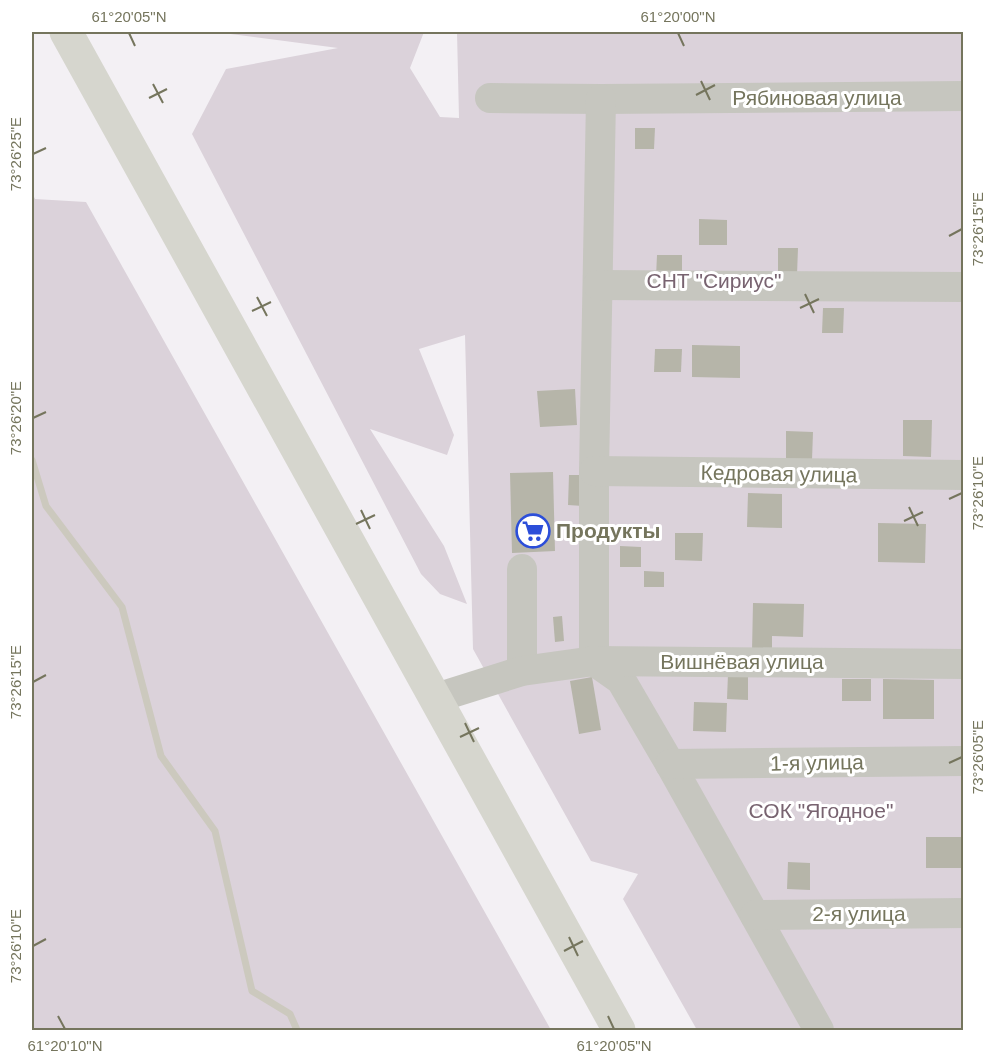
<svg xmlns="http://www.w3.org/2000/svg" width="995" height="1062" font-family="Helvetica,sans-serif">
<rect width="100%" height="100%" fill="#f3f0f4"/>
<g fill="#dbd2da">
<path d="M215,32H424L410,68L440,117L459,118L457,32H963V1030H697L623,899L638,874L591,861L473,649L465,335L419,349L454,435L447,455L370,429L444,546L467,604L440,594L421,574L192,134L226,69L338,48Z"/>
<path d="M32,193L35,199L86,202L551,1030H32Z"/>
</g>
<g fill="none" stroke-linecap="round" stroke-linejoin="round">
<path stroke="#ccc9be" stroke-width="7" d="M32,460L46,506L122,607L161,756L215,831L252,991L290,1014L297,1030"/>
</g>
<g fill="#b6b5a9">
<path d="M635,128H655L654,149H635Z"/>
<path d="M699,219L727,220V245H699Z"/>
<path d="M778,248H798L797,275H778Z"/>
<path d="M657,255H682V278L656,277Z"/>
<path d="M823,308H844L843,333H822Z"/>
<path d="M692,345L740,346V378L692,377Z"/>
<path d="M655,349H682L681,372H654Z"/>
<path d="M575,389L577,425L540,427L537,391Z"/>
<path d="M903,420H932L931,457L903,456Z"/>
<path d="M786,431L813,432L812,460H786Z"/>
<path d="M553,472L555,551L512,553L510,473Z"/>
<path d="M569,475H584L583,506L568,505Z"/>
<path d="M748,493L782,494V528L747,527Z"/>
<path d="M878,523L926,524L925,563L878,562Z"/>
<path d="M675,533H703L702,561L675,560Z"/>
<path d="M620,546L641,547V567H620Z"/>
<path d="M644,571L664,572V587H644Z"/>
<path d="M753,603L804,604L803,637L772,636V651H752Z"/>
<path d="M562,616L564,641L555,642L553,617Z"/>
<path d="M728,674H748V700L727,699Z"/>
<path d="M592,677L601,730L579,734L570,681Z"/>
<rect x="842" y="679" width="29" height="22"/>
<path d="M883,679L934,680V719H883Z"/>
<path d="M694,702L727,703L726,732L693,731Z"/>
<rect x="926" y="837" width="38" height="31"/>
<path d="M788,862L810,863V890L787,889Z"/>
</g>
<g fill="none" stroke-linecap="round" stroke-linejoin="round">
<g stroke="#c6c6bf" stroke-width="30">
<path d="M490,98L601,99L964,96"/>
<path d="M601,99L594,471V661L621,680L670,764L819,1030"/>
<path d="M598,285L964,287"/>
<path d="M594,471L964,475"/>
<path d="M522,671V569"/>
<path d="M436,698L522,671L594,661L964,664"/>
<path d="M670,764L964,761"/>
<path d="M755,915L964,913"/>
</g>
<path stroke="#d6d6ce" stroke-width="33" d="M66,32L619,1030"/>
</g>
<path fill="none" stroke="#75755d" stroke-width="2" d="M129,33L135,46M678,33L684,46M701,81L710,100M153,84L163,103M696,95L715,85M149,98L167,89M33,154L46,148M949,236L962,229M805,294L814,313M257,297L267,316M800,308L819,299M252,311L271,302M33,418L46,412M949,499L962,493M909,507L918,526M361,510L370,529M904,521L923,512M356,524L375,515M33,682L46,675M465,723L474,742M460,737L479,728M949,763L962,757M569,937L578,956M33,946L46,939M564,951L583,941M58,1016L65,1029M608,1016L614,1029"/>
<defs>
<symbol id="supermarket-ring" viewBox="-11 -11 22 22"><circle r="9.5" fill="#fff" stroke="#2c4ed9" stroke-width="1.5"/><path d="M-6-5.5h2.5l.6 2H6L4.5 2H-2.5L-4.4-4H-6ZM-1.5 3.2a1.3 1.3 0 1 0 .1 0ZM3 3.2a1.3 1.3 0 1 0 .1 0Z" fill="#2c4ed9"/></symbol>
</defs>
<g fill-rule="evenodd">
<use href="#supermarket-ring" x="514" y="512" width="38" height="38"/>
</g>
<g text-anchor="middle" stroke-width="6" stroke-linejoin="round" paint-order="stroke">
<g font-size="21" fill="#75755d" stroke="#fff">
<text x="817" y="105">Рябиновая улица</text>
<text transform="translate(779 474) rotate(1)" y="7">Кедровая улица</text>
<text x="742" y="669">Вишнёвая улица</text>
<text transform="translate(817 763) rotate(-1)" y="7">1-я улица</text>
<text x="859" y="921">2-я улица</text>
</g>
<g font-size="21" fill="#786370" stroke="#fff">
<text x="714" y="288">СНТ "Сириус"</text>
<text x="821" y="818">СОК "Ягодное"</text>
</g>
<g font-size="21" font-weight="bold" fill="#75755d" stroke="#fff" text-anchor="start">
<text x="556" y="538">Продукты</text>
</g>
</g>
<rect width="995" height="1062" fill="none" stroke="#ffffff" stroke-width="66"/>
<rect x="33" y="33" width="929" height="996" fill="none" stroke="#75755d" stroke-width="2"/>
<g font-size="15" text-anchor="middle" fill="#75755d">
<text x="129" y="22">61°20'05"N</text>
<text x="678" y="22">61°20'00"N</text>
<text transform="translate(16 154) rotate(-90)" y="5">73°26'25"E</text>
<text transform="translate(978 229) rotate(-90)" y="5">73°26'15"E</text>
<text transform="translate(16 418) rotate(-90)" y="5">73°26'20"E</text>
<text transform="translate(978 493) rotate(-90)" y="5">73°26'10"E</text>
<text transform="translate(16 682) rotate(-90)" y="5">73°26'15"E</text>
<text transform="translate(978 757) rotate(-90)" y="5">73°26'05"E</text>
<text transform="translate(16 946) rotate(-90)" y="5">73°26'10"E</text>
<text x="65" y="1051">61°20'10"N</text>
<text x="614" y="1051">61°20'05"N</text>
</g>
</svg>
